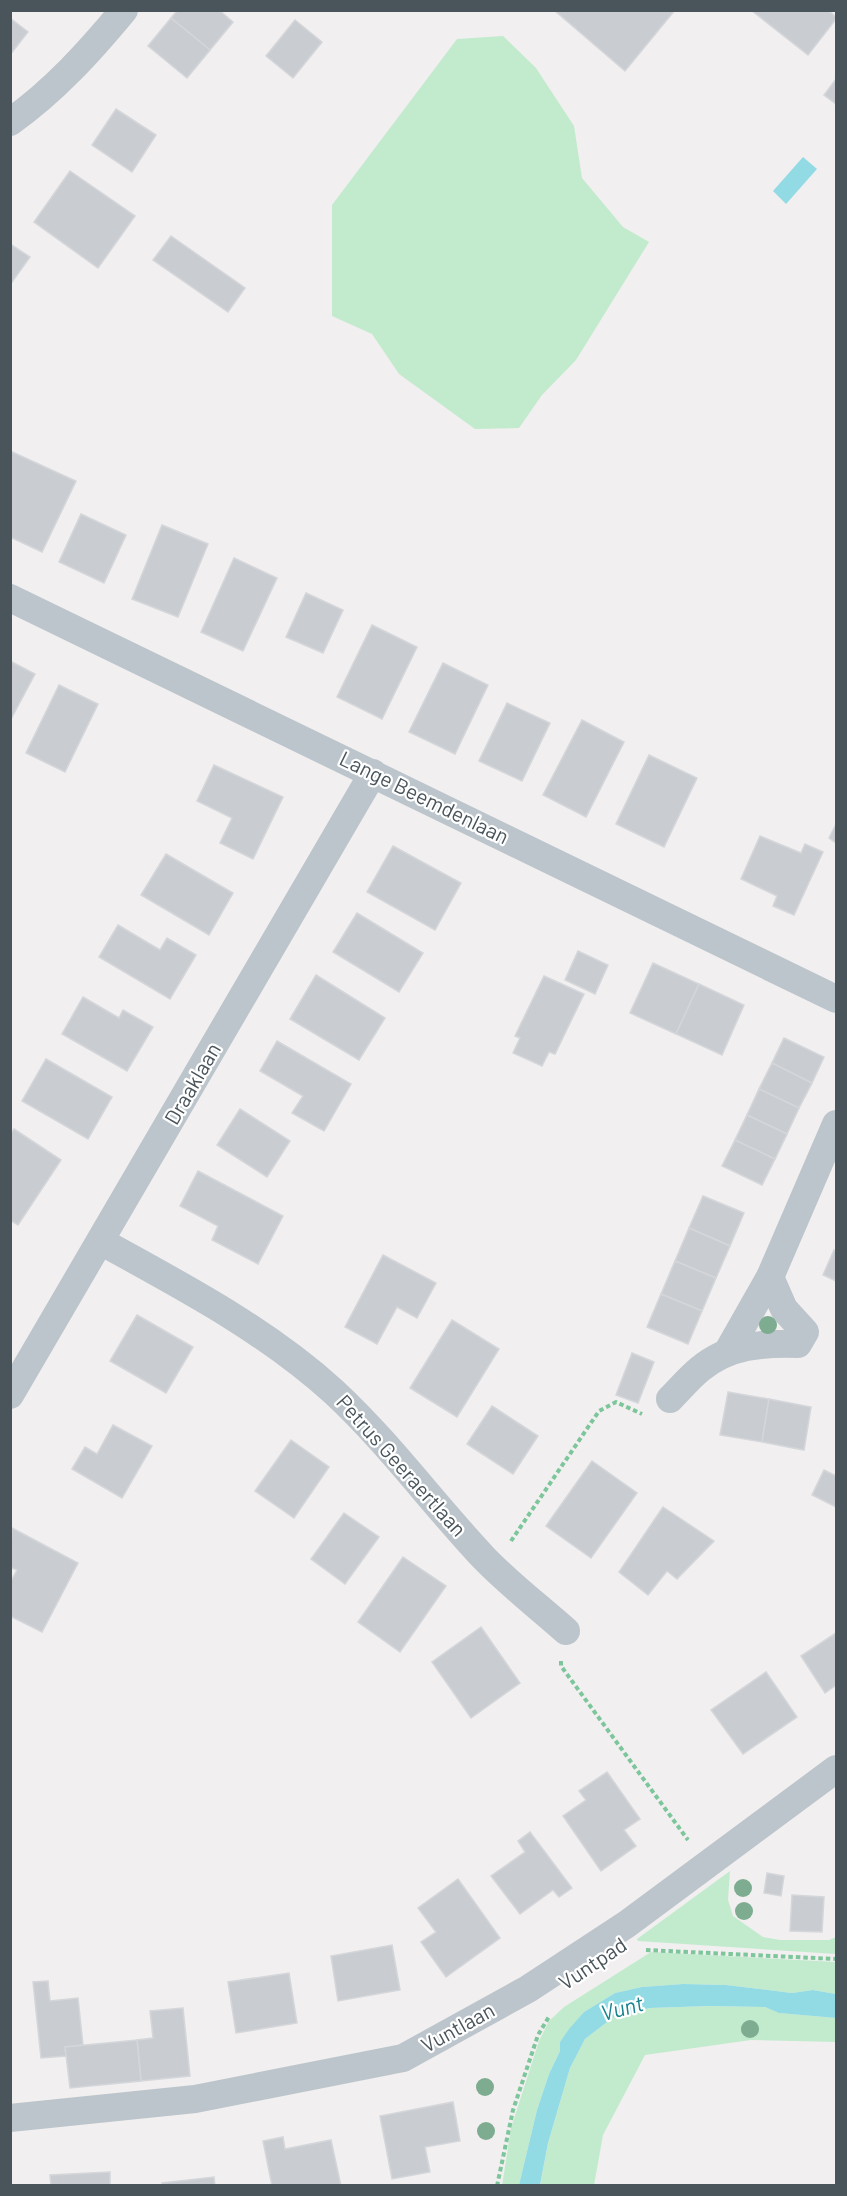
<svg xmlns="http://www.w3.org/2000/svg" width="847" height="2196" font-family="Barlow,sans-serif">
<rect width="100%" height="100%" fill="#f1efef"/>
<g fill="#c2ebce">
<path d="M503,36L536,68L574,126L582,178L623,227L649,242L576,360L542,395L519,428L475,429L399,374L372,334L332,316V205L457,39Z"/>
<path d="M730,1871L728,1900L733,1916L763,1937L780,1940H829L836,1937V1954L638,1941L637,1939Z"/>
<path d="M651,1952L836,1962V1994L813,1990L792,1993L726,1985L683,1984L642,1987L615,1993L584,2012L560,2042V2051L549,2074L537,2110L519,2185L502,2186L511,2128L539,2041L549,2021L564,2007Z"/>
<path d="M709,2006L765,2007L780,2013L836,2018V2042L751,2040L645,2055L603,2135L594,2185L540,2186L548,2143L570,2068L585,2039L615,2016L650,2008Z"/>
</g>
<g fill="#93dbe4">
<path d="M803,157L817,169L786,204L773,191Z"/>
<path d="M683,1984L726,1985L792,1993L813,1990L836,1994V2018L779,2013L765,2007L709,2006L650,2008L615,2016L585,2039L570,2068L548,2143L540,2185H519L537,2110L549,2074L560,2051V2042L569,2029L584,2012L615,1993L642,1987Z"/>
</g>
<g fill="#c9cdd1" stroke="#d4d6da" stroke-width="1.5">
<path d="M178,10H219L233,22L210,50L171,18Z"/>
<path d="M554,10H675L625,71Z"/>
<path d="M751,10H828L836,17V19L808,55Z"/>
<path d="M10,18L28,32L10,55Z"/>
<path d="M171,18L210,50L187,78L148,46Z"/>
<path d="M295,20L322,42L293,78L266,56Z"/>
<path d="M836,79V104L824,95Z"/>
<path d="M116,109L156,135L132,172L92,145Z"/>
<path d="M70,171L135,216L98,268L34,222Z"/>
<path d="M171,236L245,288L228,312L153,260Z"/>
<path d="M10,244L30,257L10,285Z"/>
<path d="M10,451L76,481L42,552L10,537Z"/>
<path d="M81,514L126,535L104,583L59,562Z"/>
<path d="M162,525L208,544L178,617L132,599Z"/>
<path d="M234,558L277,578L243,651L201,632Z"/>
<path d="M306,593L343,610L323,653L286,637Z"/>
<path d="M372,625L417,647L382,719L337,697Z"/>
<path d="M10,661L35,674L10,721Z"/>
<path d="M443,663L488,685L455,754L409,732Z"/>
<path d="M59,685L98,704L65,772L26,753Z"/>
<path d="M507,703L550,723L522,781L479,761Z"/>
<path d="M582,720L624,742L586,817L543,795Z"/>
<path d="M649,755L697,778L664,847L616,824Z"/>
<path d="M214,765L283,797L253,859L220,843L232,818L197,801Z"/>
<path d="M836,824V843L829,838Z"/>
<path d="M760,836L801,853L805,844L823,852L794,915L773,906L777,896L741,879Z"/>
<path d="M393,846L461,883L435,930L367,892Z"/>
<path d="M166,854L233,893L209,935L141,895Z"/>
<path d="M357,913L423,953L399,992L333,952Z"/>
<path d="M118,925L160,950L167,938L196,955L170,999L99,957Z"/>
<path d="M578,951L608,965L595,994L565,980Z"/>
<path d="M653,963L699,984L676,1034L630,1013Z"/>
<path d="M316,975L385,1018L359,1060L290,1019Z"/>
<path d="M544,976L584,994L555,1054L549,1052L542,1066L513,1053L520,1038L515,1036Z"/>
<path d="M699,984L744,1005L722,1055L676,1034Z"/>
<path d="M83,997L119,1018L123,1010L153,1027L127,1071L62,1034Z"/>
<path d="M784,1038L824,1057L812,1083L772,1063Z"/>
<path d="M277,1041L351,1084L324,1131L292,1113L303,1096L260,1071Z"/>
<path d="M46,1059L112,1097L88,1139L22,1101Z"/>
<path d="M772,1063L812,1083L799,1108L759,1089Z"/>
<path d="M759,1089L799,1108L787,1134L747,1115Z"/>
<path d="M240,1109L290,1141L267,1177L217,1145Z"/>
<path d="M747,1115L787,1134L775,1159L735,1140Z"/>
<path d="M14,1129L61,1160L18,1225L10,1220V1135Z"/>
<path d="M735,1140L775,1159L762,1185L722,1166Z"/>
<path d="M198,1171L283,1216L258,1264L212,1240L218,1226L180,1206Z"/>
<path d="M703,1196L744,1213L730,1246L689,1228Z"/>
<path d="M689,1228L730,1246L716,1278L675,1261Z"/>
<path d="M834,1250L836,1252V1281L823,1275Z"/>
<path d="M383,1255L436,1283L417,1318L397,1307L377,1344L345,1327Z"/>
<path d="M675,1261L716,1278L702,1311L661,1294Z"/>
<path d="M661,1294L702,1311L688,1344L647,1327Z"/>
<path d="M137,1315L193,1347L166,1393L110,1361Z"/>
<path d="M452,1320L499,1349L457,1417L410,1388Z"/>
<path d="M632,1353L654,1362L638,1403L616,1395Z"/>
<path d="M728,1392L769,1399L762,1442L720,1435Z"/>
<path d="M769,1399L811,1407L804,1450L762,1442Z"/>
<path d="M492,1406L538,1436L513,1474L467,1444Z"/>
<path d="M113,1425L152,1446L122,1498L72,1469L85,1447L97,1454Z"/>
<path d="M291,1440L329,1467L294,1518L255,1491Z"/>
<path d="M592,1461L637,1493L591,1558L546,1526Z"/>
<path d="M824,1470L836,1476V1507L812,1495Z"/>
<path d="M663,1507L714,1541L677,1579L667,1571L648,1595L619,1572Z"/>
<path d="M344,1513L379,1537L345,1584L311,1559Z"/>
<path d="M12,1528L78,1563L42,1632L10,1616V1583L17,1570L10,1567Z"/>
<path d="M403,1557L446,1586L400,1652L358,1622Z"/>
<path d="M481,1627L520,1683L471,1718L432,1662Z"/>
<path d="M836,1633V1685L825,1693L801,1656Z"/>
<path d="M766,1672L797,1717L743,1754L711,1710Z"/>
<path d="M607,1772L640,1819L624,1830L636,1846L601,1871L563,1816L586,1800L579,1791Z"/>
<path d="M530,1832L572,1888L559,1897L553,1890L520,1914L491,1876L525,1852L518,1841Z"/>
<path d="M767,1873L784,1876L781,1896L764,1893Z"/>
<path d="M458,1879L500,1938L446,1977L421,1942L436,1932L418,1908Z"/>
<path d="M792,1895L824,1897L822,1932L790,1931Z"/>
<path d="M392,1945L400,1990L338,2001L331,1956Z"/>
<path d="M289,1973L297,2023L236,2033L228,1982Z"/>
<path d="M48,1981L50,2001L78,1998L83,2045L65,2047L66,2056L41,2058L33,1982Z"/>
<path d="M183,2008L190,2076L141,2081L137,2040L153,2038L150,2011Z"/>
<path d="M137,2040L141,2081L70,2088L65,2047Z"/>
<path d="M453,2102L460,2141L425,2147L430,2172L392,2179L380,2116Z"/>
<path d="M283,2137L285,2149L331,2140L341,2186H272L263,2141Z"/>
<path d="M110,2172V2186H51L50,2175Z"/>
<path d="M214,2177L215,2186H162V2183Z"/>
</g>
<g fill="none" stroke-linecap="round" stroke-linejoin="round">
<g stroke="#7dc69b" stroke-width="4" stroke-dasharray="4.5 3" stroke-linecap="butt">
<path d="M511,1541L599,1411L616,1402L642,1414"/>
<path d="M561,1661V1666L688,1840"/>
<path d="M646,1950L836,1959"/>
<path d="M497,2186L513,2110L538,2035L550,2015"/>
</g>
<g stroke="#bcc5cb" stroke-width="28">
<path d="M10,122C54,91 90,51 124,10"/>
<path d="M10,598L836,999"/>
<path d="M102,1242C182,1286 266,1330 334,1392C389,1443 433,1504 484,1558C509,1584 539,1607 566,1631"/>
<path d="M728,1351L770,1277"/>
<path d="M10,1395L373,773"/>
<path d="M670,1399C680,1389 689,1378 700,1369C729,1345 762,1343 798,1344L805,1332L784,1309L770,1277L836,1124"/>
<path d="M10,2118L195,2099L403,2058L528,1989L627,1924L836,1769"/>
</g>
</g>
<g fill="#7eac90">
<circle cx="768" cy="1325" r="9"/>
<circle cx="743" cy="1888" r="9"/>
<circle cx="744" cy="1911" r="9"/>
<circle cx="750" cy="2029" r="9"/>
<circle cx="485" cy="2087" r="9"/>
<circle cx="486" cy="2131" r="9"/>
</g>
<g text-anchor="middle" stroke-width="4.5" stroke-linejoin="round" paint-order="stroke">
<g font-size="21" fill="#49545b" stroke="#fff">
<text transform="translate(424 798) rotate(26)" y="7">Lange Beemdenlaan</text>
<text transform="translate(193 1084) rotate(-60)" y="7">Draaklaan</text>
<text transform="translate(401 1466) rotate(48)" y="7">Petrus Geeraertlaan</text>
<text transform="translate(593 1964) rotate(-34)" y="7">Vuntpad</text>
<text transform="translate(458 2028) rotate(-29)" y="7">Vuntlaan</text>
</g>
<g font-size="22" font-style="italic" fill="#188290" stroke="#fff">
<text transform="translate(622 2008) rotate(-15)" y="8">Vunt</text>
</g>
</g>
<rect width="847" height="2196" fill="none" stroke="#49545b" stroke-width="24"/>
</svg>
